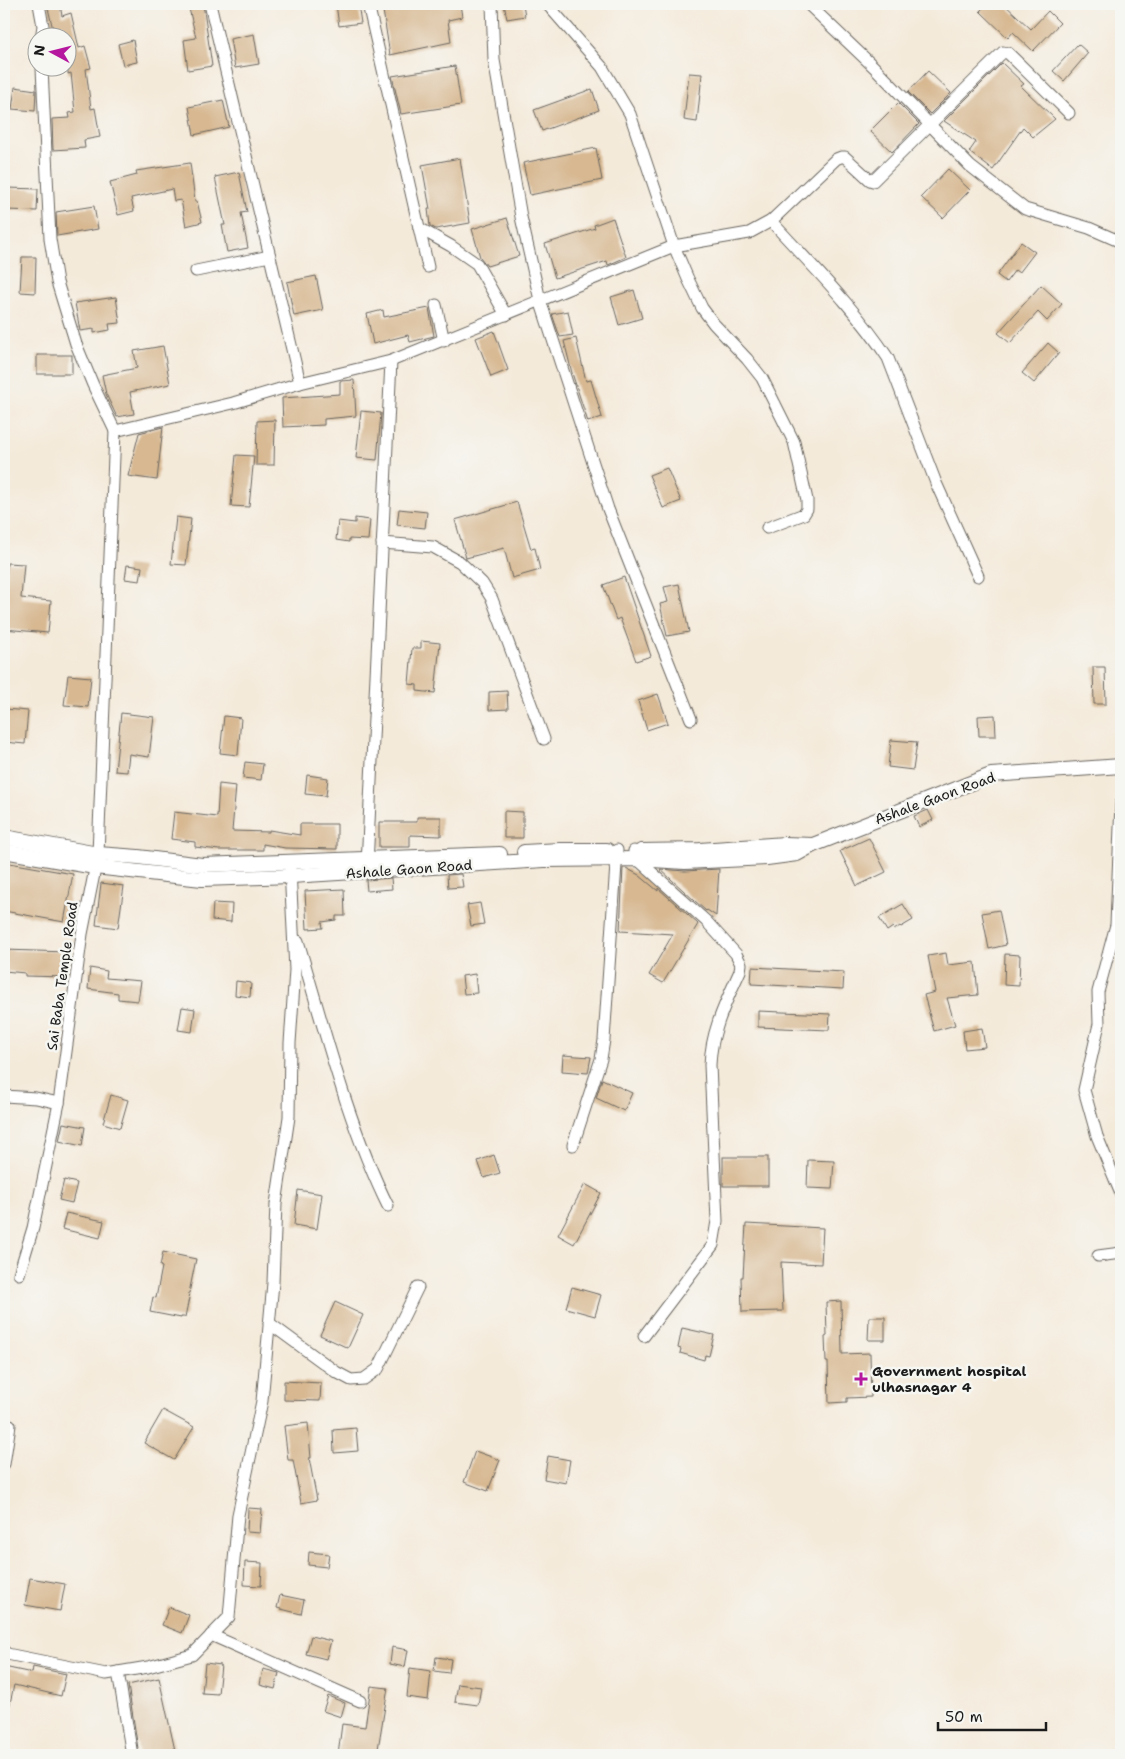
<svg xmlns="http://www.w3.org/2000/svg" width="1125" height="1759" font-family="'Shantell Sans',sans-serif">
<rect width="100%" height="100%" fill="#f6f6f2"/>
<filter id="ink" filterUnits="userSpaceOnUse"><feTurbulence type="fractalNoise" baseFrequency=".02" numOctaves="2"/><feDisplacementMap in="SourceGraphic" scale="10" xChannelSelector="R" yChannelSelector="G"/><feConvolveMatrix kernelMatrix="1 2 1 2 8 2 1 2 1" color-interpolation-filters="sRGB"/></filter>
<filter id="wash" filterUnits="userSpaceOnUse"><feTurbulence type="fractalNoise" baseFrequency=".0096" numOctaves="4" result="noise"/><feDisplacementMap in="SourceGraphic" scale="20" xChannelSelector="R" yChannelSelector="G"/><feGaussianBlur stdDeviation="1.12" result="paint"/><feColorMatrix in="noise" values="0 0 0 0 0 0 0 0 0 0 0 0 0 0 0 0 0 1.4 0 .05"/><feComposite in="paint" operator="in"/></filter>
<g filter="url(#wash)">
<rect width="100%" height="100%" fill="#f4eada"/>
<g id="blocks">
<g fill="#d7b891">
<path d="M47,4H60L62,16L71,13L79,48L85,46L91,68L86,69L91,109L95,108L100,137L84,140L85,148L53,150L52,119L70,118L69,113L75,112L71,73L68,74V38H55Z"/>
<path d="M188,4H203L212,66L188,70L184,40L196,38Z"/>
<path d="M336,4H358L361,23L339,26Z"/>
<path d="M382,4H460L462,17L448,20L451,42L390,55Z"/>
<path d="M504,4H523L525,16L507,19Z"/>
<path d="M987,4H1004L1031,29L1048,11L1060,23L1033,51L1013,32L1008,38L980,11Z"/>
<path d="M254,34L259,64L235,68L230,39Z"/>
<path d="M133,40L137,62L123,65L118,44Z"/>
<path d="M1078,44L1088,53L1064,81L1053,71Z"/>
<path d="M1002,63L1024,84L1021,86L1055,119L1033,137L1023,127L993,170L969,152L976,142L944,121Z"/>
<path d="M455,66L461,105L401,114L392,76Z"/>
<path d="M928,71L951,93L930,114L908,92Z"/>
<path d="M689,73L702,74L697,122L684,120Z"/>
<path d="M15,87L36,90L35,111L12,109Z"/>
<path d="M592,89L599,110L542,131L534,110Z"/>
<path d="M223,100L229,127L194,135L189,107Z"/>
<path d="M898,103L919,124L892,152L870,131Z"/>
<path d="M596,148L602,180L530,195L523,163Z"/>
<path d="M460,158L470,223L436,229L430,226L428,209H430L422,165Z"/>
<path d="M190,163L195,201H197L202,222L186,226L181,200L174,201L172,189L131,198L134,211L118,215L110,182L137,175L136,171Z"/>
<path d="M948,169L970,190L943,218L921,197Z"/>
<path d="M239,172L247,212L241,213L248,248L227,252L222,225H225L215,177Z"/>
<path d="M7,188L38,189L37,211L6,210Z"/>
<path d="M94,206L98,229L57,236L56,212Z"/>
<path d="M507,218L519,256L487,266L480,257L472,229Z"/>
<path d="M613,218L626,257L608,265L607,261L555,278L545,244L595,228L594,225Z"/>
<path d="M1021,242L1035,252L1019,273L1015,270L1006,282L997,275Z"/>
<path d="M22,257H36L35,293L20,292Z"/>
<path d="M316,276L323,310L294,316L287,282Z"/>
<path d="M1041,285L1062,304L1047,321L1038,312L1010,343L998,333Z"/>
<path d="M634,290L642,318L619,325L611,297Z"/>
<path d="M116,297L120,323L109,324L110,330L94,333V329L80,331L75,303Z"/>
<path d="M429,308L434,336L410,342L408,335L373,344L367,314L383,310L384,317Z"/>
<path d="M568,311L573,335L560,337L552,314Z"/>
<path d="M494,331L508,370L491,377L476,338Z"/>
<path d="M576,338L586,381L591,380L602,417L588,422L572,373L564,341Z"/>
<path d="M1048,343L1059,353L1034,383L1022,373Z"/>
<path d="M163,346L170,384L130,392L134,414L117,417L106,394L102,375L137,368L134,351Z"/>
<rect x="37" y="355" width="35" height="19"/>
<path d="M354,380L356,416L324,419V425L283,427L282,398L340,394V381Z"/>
<path d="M361,411L381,413L377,460L356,458Z"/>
<path d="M275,420L274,465H256L257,421Z"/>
<path d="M163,427L157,480L128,476L139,433Z"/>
<path d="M236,455L254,456L249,507L231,506Z"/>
<path d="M667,468L681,501L663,508L649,475Z"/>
<path d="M517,502L531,549L535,548L540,570L512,578L504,548L466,558L455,520Z"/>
<path d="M399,509L427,512L425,528L397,525Z"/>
<path d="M176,517L191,519L186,565L171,564Z"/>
<path d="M355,518L370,520L368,540L349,539V542L336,540L338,521L355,523Z"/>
<path d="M7,563L24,564L21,598L51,601L48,633L4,629Z"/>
<path d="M127,565L142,567L140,581L125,579Z"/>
<path d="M624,577L651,656L636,661L620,618L616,620L603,585Z"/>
<path d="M679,584L689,632L667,636L660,604L668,602L664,587Z"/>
<path d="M421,641L440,643L435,693L417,691V685L409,684L412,648H421Z"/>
<path d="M1093,667H1105L1106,704H1094Z"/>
<path d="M68,675L91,677L88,707L64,705Z"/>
<path d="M507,691L508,709L489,710V692Z"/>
<path d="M658,694L668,723L647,730L638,701Z"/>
<path d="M5,709L28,711L25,744L4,742Z"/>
<path d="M121,713L154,717L149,757L129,754L127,772L115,771Z"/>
<path d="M995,715L996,736H979L978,716Z"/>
<path d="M224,716L241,718L238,755L220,753Z"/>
<path d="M891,740L917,742L913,770L888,767Z"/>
<path d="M245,762L263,764L261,780L243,778Z"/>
<path d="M307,775L328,778L326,796L305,794Z"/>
<path d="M219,784L236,786L232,831L269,832V830L300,835V824H337V849L285,848L263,844V850H219L195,847V842L171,839L174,812L217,817Z"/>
<path d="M928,810L933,820L919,827L914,816Z"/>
<path d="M504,811L523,812V838H504Z"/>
<path d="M417,817H441V836L410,835V847H379V822H417Z"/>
<path d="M869,838L886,872L857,886L840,851Z"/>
<path d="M4,862L73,874L64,922L4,911Z"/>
<path d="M623,868H626L639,875L658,891V888L698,924L663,983L649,975L673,934L620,931Z"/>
<path d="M660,869L685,871L719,869L716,916L707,910L706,911Z"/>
<path d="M461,874L463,887L448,888L447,875Z"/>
<path d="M391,878L392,889L367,891L366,880Z"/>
<path d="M101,883L124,886L118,928L96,925Z"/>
<path d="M344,889L345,916H336V920L322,922L323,928L307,929L305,891Z"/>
<path d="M213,903L232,904L231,922L212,920Z"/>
<path d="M480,903L484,924L471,926L467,905Z"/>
<path d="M903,904L913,920L901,927L900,926L894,930L893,927L887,931L879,918Z"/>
<path d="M999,910L1006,945L989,949L982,913Z"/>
<path d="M4,950L68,952L67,977L25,976V973L4,971Z"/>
<path d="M946,953L948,965L975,962L978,995L947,998L955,1025L934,1031L924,995L935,992L928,956Z"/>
<path d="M1005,954L1020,955L1019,986L1004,985Z"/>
<path d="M752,967L844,972L843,989L751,984Z"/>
<path d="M90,968L107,971L106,978L141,981L138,1001L118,999V993L88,989Z"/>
<path d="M475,974L477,993L464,994L462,976Z"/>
<path d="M236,981L251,983L250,997L235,995Z"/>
<path d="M182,1007L195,1009L192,1032L178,1030Z"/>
<path d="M758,1011L830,1014L829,1030L758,1027Z"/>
<path d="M982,1028L985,1047L965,1049L963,1031Z"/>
<path d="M563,1055L591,1057L588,1073L562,1071Z"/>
<path d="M602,1079L632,1093L624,1111L596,1098Z"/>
<path d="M111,1095L128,1100L120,1128L103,1123Z"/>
<path d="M63,1123L85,1127L82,1146L59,1141Z"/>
<path d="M494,1155L500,1173L484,1178L478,1161Z"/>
<rect x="723" y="1157" width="45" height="29"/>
<path d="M808,1160L834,1161L832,1189L807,1188Z"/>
<path d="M64,1180L77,1183L72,1203L59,1200Z"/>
<path d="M585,1184L601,1193L574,1244L558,1235Z"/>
<path d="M298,1190L322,1194L317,1229L294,1225Z"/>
<path d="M66,1213L104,1221L100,1238L62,1229Z"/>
<path d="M746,1224L823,1228L821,1264L781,1262L783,1311L742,1312L741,1277H743Z"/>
<path d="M163,1252L196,1259L188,1298H189L185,1317H181V1318L150,1312L153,1297L156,1298L162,1267L160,1266Z"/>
<path d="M572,1287L601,1295L595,1316L566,1308Z"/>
<path d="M841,1301L842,1354L870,1353L871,1397L847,1398V1402L829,1403L828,1362H826L825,1337L827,1336L826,1302Z"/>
<path d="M335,1302L363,1315L348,1348L320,1335Z"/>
<path d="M869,1317H885V1340H868Z"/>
<path d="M682,1328L714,1335L709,1356L705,1355L704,1360L680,1353L681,1349L678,1348Z"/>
<path d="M284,1381L321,1383L320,1401L284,1400Z"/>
<path d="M163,1410L194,1427L174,1460L144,1443Z"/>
<path d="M308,1423L311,1458H309L317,1500L301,1503L293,1460H288L284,1426Z"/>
<path d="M356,1428L358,1451L334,1453L333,1430Z"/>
<path d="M475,1451L500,1460L488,1491L464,1482Z"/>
<path d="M548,1456L570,1460L566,1483L544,1479Z"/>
<path d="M248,1508L262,1509L260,1533L247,1532Z"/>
<path d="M309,1552L329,1554L327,1567L308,1565Z"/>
<path d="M245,1562L262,1563L261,1586L244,1585Z"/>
<path d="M30,1578L65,1584L60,1611L25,1605Z"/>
<path d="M280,1595L304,1600L301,1614L277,1608Z"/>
<path d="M169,1607L189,1615L182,1633L162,1625Z"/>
<path d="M311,1636L331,1641L326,1659L306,1654Z"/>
<path d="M392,1647L408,1650L405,1667L390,1664Z"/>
<path d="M436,1657L451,1659L449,1673L434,1671Z"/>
<path d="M205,1663L221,1665L218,1694L202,1693Z"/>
<path d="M4,1667L32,1673L33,1667L66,1674L61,1696L14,1685L9,1708H4Z"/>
<path d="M410,1668L431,1671L428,1700L407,1697Z"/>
<path d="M263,1669L279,1673L275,1689L260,1685Z"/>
<path d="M159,1678L176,1755H139L128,1685Z"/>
<path d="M458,1684L481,1687L478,1705L455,1702Z"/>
<path d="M371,1686L388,1688L377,1755H338L342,1724L365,1727Z"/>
<path d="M328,1696L345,1703L341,1717L323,1711Z"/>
</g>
</g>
</g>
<g filter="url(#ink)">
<use href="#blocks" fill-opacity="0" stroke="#68645e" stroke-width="1"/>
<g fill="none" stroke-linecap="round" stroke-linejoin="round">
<defs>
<g id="minor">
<path d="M39,4L43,26L41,38"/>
<path d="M210,4L300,383L391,361L367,865"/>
<path d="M368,4L428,267"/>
<path d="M492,4L494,60L521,217L540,300L608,509L691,719"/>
<path d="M547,4L602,67L630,114L674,246L688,279L702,308L714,324L747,359L762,378L794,442L807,500V509L804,514L767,528"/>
<path d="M808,4L874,67L970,166L1025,209L1089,228L1121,242"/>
<path d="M42,68L50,239L57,282L76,344L93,385L115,431"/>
<path d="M771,221C811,265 855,308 888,358L936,483L978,576"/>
<path d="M419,228L451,246L477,264L506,315"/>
<path d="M196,271L270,256"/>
<path d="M436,305L444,341"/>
<path d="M391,361L674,246L749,233L771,221L836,159L841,157H845L870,180L873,181L1003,52L1008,53L1069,113"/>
<path d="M382,543L433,547L460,562L482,583L492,599L544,739"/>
<path d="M634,851L637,859L706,921L736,954L741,964L740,971C726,1002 711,1031 710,1065L717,1221L713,1245L644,1336"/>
<path d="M298,941C324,1028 348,1125 388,1206"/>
<path d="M4,1096L36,1098L59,1103"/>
<path d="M573,1145L601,1059L604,1040L617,850"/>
<path d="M1121,1194L1097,1136L1084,1090L1099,1024L1098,992L1116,925L1121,803"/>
<path d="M1098,1256L1121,1253"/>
<path d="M19,1274L33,1228L59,1103L82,934L98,854L115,431L233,403L300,383"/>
<path d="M269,1323L336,1372L351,1380L364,1379L378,1369L418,1287"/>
<path d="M4,1464L10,1425"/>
<path d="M211,1635L360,1701"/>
<path d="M4,1651L7,1654L106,1674L148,1667L192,1655L229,1617L238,1515L262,1401L273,1283L276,1204L289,1117L290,1043L295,970L290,869"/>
<path d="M118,1672L132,1755"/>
</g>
<g id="tertiary">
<path d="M4,837L98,854L138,857L202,865L500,854"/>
<path d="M4,851L95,867L202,879L291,876L544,860L637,859L685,862L767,858L797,854L813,845L991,775L1121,766"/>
<path d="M641,851L700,850L785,844L813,845"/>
<path d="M524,852L560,850H607"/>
</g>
</defs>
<use href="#minor" stroke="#68645e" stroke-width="13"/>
<use href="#tertiary" stroke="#68645e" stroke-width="16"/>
<use href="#minor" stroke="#fff" stroke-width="11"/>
<use href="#tertiary" stroke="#fff" stroke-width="14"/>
</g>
</g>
<path fill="#b5179e" stroke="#f6f6f2" stroke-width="2" d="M858.5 1371.5h5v5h5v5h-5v5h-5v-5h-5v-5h5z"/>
<g text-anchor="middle" stroke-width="5" stroke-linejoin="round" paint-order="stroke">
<g font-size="14" fill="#1c1c1c" stroke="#f6f6f2">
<text transform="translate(935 798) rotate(-20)" y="5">Ashale Gaon Road</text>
<text transform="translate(409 869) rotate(-4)" y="5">Ashale Gaon Road</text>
<text transform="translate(62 976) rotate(-82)" y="5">Sai Baba Temple Road</text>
</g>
<g font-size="14" font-weight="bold" fill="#1c1c1c" stroke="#f6f6f2" text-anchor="start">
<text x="872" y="1376">Government hospital<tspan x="872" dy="16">ulhasnagar 4</tspan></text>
</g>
</g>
<rect width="1125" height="1759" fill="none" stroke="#f6f6f2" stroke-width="20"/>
<g transform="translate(52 52) rotate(277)"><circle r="24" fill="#f6f6f2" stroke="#9f9f9c"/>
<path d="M0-4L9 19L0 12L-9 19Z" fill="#b5179e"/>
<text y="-8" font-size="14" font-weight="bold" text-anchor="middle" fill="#1c1c1c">N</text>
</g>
<path d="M938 1722v8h108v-8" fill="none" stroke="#1c1c1c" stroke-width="2.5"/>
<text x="945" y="1722" font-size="15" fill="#1c1c1c" stroke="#f6f6f2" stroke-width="4" paint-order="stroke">50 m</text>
</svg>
